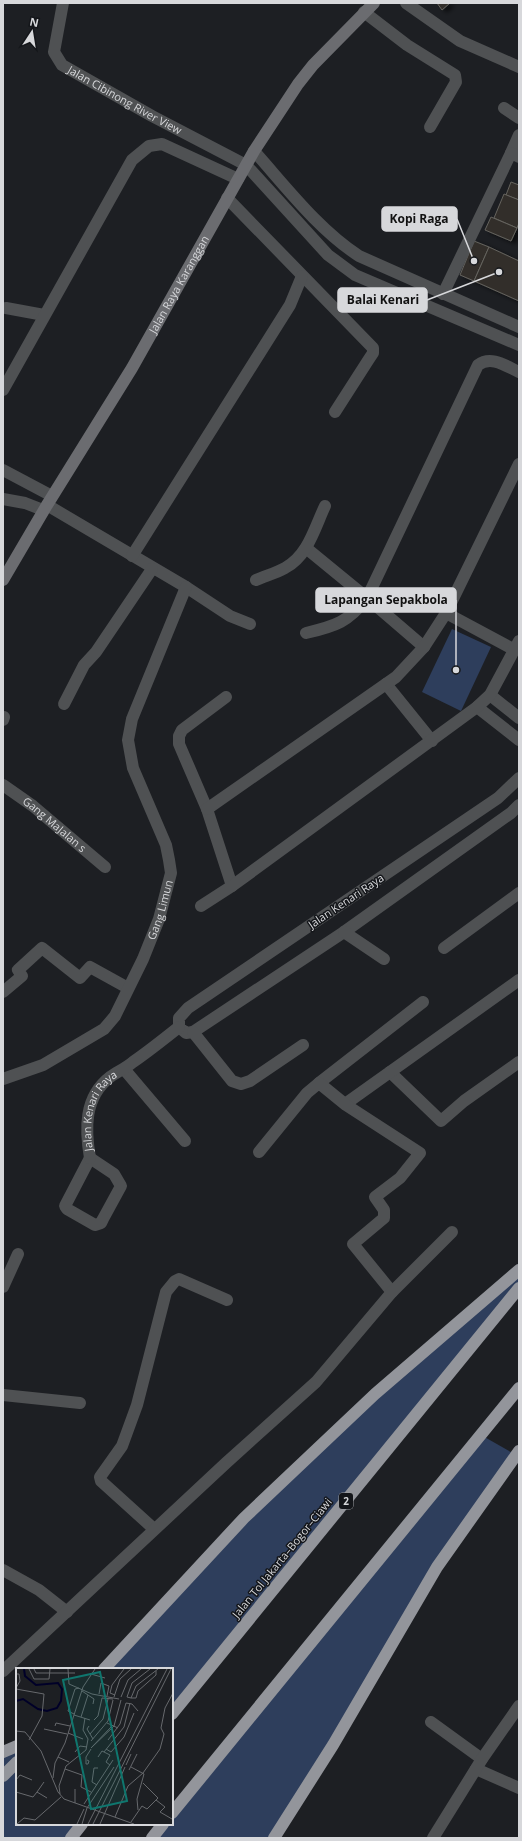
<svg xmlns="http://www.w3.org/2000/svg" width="522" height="1841" font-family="'Open Sans',sans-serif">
<defs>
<filter id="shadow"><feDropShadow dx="4.5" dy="2.5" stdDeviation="2" flood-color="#0009"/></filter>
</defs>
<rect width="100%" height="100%" fill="#1d1f23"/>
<g fill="#2e3e5c">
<path d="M452,629L491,647L461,711L422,692Z"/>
<path d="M519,1270V1288L172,1714V1669H104L244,1518Z"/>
<path d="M481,1435L516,1455L437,1567L274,1838H152L163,1824H172V1813Z"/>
<path d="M17,1746V1824H82L71,1838H3V1752Z"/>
</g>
<g fill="#322f2b" stroke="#65635e" filter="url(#shadow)">
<path d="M437,3H450L442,10Z"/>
<path d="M511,182L519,185V200L506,195Z"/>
<path d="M504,194L519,200V223L517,228L494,218Z"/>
<path d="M491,217L517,228L511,241L485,230Z"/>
<path d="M474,241L489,247L474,281L460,275Z"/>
<path d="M489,247L519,261V301L474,281Z"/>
</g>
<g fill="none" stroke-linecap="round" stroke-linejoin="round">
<g stroke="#4f5153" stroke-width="12">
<path id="s1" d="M63,3L54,52L62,65L152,116L246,165L328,255L355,275L519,345"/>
<path d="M406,3L460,41L519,67"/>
<path d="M364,12L407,45L455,75L456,82L430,127"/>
<path d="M504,108L519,118"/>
<path d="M254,151C287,188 318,229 359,256L519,327"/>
<path d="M511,153L519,135"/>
<path d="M227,198L373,348V353L369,359L335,412"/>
<path d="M443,294L511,153L519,157"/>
<path d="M6,308L44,315"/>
<path d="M3,390L132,160L149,146L162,144L238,179"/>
<path d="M3,470L52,496"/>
<path d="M3,499L25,503L43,510"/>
<path d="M47,505L186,587L230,616L250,624"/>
<path d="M306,548L367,598L424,647"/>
<path d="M132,556L290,305L302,276"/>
<path d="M256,580C265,576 276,573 285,568C308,556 315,527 325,506"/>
<path d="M446,613L515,650"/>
<path d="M306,633C336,626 348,622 367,598L478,365C491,355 506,366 519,372"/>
<path d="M386,684L432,741"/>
<path d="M490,695L519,718"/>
<path d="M226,697L182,730L179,736V744L207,809L232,886"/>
<path d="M64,704L84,665L96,652L152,569"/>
<path d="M477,707L519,740"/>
<path d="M3,720L4,717"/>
<path d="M519,778L498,798L188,1008L179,1018V1027L186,1033L193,1032L344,932L511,813L519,805"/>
<path id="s2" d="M3,785L33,806L105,867"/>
<path d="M207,809L396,677L424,647L446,613L519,464"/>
<path d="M201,906L232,886L477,707L490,695L519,641"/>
<path d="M344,932L384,959"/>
<path d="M444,948L519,893"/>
<path d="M3,992L22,976L18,970L42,948L80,978L90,967L128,988"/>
<path d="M193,1032L232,1081L241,1084L250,1081L303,1045"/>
<path d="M124,1069L185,1141"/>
<path d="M390,1072L441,1121L464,1101L519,1062"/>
<path id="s3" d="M3,1079L43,1065L104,1029L115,1016L143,959L159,919L171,873L169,860L166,845L133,768L128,740L132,719L186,587"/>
<path d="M319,1083L423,1002"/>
<path d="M348,1102L519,980"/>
<path d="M259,1152L307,1093L319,1083L346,1105L420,1153L400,1178L375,1197L384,1210V1218L353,1244L392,1292"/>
<path d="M90,1158L114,1174L121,1186L103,1219L101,1223L95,1225L67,1209L65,1206Z"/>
<path id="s4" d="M90,1158C85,1129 84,1097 110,1077C117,1072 126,1068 133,1062C149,1051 164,1039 179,1027"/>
<path d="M3,1287L18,1254"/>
<path d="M3,1395L80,1403"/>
<path d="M154,1529L101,1481L100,1477L122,1446L137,1405L166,1292L175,1281L179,1279L227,1300"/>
<path d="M3,1570L39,1590L67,1612"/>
<path d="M3,1671L226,1463L316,1382L392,1292L452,1232"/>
<path d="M431,1722L482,1759"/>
<path d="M476,1769L519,1788"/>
<path d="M433,1838L482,1759L519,1706"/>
</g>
<path stroke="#6b6c70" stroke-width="12" id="s5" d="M3,580L47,505L132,368L254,151L298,84L313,65L374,3"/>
<g stroke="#93959b" stroke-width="12">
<path d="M104,1669L244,1518L375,1394L519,1270"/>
<path d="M172,1714L519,1288"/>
<path d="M3,1752L17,1746"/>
<path d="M3,1776L17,1762"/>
<path d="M172,1813L519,1388"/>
<path d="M71,1838L82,1824"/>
<path d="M152,1838L163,1824"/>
<path d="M274,1838L333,1745L437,1567L519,1451"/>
</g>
</g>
<g text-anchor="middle" stroke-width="3" stroke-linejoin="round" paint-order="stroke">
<rect fill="#14161a" stroke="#9c9ea1" stroke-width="1" x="339" y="1493" width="14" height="16" rx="3"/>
<g font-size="10" font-weight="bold" fill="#d7d8db">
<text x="346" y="1505">2</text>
</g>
<g font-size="11" fill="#d7d8db" stroke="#14161a">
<text dy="4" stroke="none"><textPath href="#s1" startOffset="137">Jalan Cibinong River View</textPath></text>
<text dy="4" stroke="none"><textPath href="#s5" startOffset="344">Jalan Raya Karanggan</textPath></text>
<text dy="4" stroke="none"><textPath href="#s2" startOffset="65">Gang MaJalan s</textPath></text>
<text transform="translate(346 901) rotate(-34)" y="4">Jalan Kenari Raya</text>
<text dy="4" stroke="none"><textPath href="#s3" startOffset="246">Gang Limun</textPath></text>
<text dy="4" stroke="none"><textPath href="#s4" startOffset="51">Jalan Kenari Raya</textPath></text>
<text transform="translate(282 1558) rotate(-51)" y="4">Jalan Tol Jakarta–Bogor–Ciawi</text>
</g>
</g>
<g transform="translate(16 1668)">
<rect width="157" height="157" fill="#1d1f23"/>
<path fill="none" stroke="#000028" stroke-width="2" d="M0,33L7,31L22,41L31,43L41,40L45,33L46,21L42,15L20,17L9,8L8,1"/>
<path fill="none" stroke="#67696d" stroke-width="1" d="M13,1L18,11H33L34,1M18,1L20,5H59M52,1L53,16L76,26L103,31M134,1L116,15L111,29L115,30L120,18L142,1M0,6H3L4,13L0,20M75,6L89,10M0,21L28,26L26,48L13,72M66,23L78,31L77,36M83,26L85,15L93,18L91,28M99,27L94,25L96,17L108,1M98,29L104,11L115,1M105,29L112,12L125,1M115,30H120L122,23L140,7V3M58,46L52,43L59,21L63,20M58,47L74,52M65,49L72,27M78,52L82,48L86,30L97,31M91,55L102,60M39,58L40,55L54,58M73,58L71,61L77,71M28,61L51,66M0,63L9,64L25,83L42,124L48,131L118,156M52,65L67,71M74,66L87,51L92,31M92,72L104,56L110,35L116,36L122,43M75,73L92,53L97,32M75,80L98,58L105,32M75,80L95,59M90,81L95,84L108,69L118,45M59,84L64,78L71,79M88,84L108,59L114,35M42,89L53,94M82,89L86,83L94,87L90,94L94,97M71,92L73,93L72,96H70V89L75,81M110,97L115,86M115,99L128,106L121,131L122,142M49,101L66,107L65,119L75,124M113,102L121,86M37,110L39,95L49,75L67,19L79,1M0,112L4,107L16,112M81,117L76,114L78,100H82M0,124L17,129L21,124L31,130M21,124L28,114M44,126L43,118L50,98L70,82L72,71L67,62L69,50M140,132L149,139L144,144L156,151M59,135V121M68,136L97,92M99,149L112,118L127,105L144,81L148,66L145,60L149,40L157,25M115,154L126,138L131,141L142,130L127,115M1,156L8,150L19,152L45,129M61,156L68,141M66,156L71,140L98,99M72,156L151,1M77,156L155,1M84,156L109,99"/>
<path fill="#0f766e" fill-opacity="0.15" stroke="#0f766e" stroke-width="2" d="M84,4L111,133L75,141L47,12Z"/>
<rect width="157" height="157" fill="none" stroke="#d7d8db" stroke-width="2"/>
</g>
<path fill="none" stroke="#d7d8db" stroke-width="1.5" d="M474 261L457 219M499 272L427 300M456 670L456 600"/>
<g fill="#d7d8db" stroke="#14161a" stroke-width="1.5">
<circle cx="474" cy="261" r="4"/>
<circle cx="499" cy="272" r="4"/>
<circle cx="456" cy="670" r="4"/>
</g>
<g fill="#d7d8db" stroke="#d7d8db" stroke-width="1.5">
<rect x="382" y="207" width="75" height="24" rx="4"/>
<rect x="338" y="288" width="89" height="24" rx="4"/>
<rect x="316" y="588" width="140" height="24" rx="4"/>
</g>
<g font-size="12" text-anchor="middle" font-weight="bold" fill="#111">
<text x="419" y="223">Kopi Raga</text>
<text x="383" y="304">Balai Kenari</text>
<text x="386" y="604">Lapangan Sepakbola</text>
</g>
<rect width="522" height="1841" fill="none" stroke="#d7d8db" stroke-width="8"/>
<g transform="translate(32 32) rotate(12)" stroke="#14161a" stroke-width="3" paint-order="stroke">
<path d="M0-3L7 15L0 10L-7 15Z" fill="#d7d8db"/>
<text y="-6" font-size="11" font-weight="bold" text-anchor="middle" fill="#d7d8db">N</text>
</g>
</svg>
